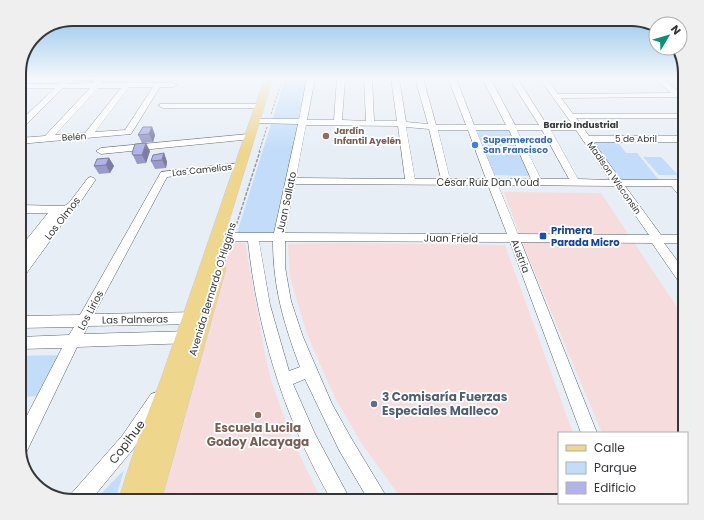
<svg xmlns="http://www.w3.org/2000/svg" width="704" height="520" font-family="Poppins,sans-serif">
<rect width="100%" height="100%" fill="#e7eef6"/>
<g fill="#f7dcdd">
<path d="M661,78H685V99Z"/>
<path d="M504,192L601,193L685,319V433H602L523,244Z"/>
<path d="M229,242L245,243L265,354L271,380L291,437L322,501H159Z"/>
<path d="M344,243L505,245L573,433H559V501H405L395,490L362,444L335,398L307,334L290,277L288,244Z"/>
</g>
<g fill="#c3dcfa">
<path d="M308,78L274,233H237L285,79Z"/>
<path d="M475,127H509L531,176L494,175Z"/>
<path d="M592,141H617L626,153H637L659,180H620Z"/>
<path d="M643,157H661L678,175H659Z"/>
<path d="M62,355L41,396L19,397V356Z"/>
<path d="M124,470L115,501H94Z"/>
</g>
<g fill="none" stroke-linecap="round" stroke-linejoin="round">
<defs>
<g id="minor">
<path d="M307,78H315L307,120H334L337,78H345L342,120L366,121L364,78H372L374,121H397L391,78H399L406,122L428,124L415,78H423L436,125H466L448,78H456L474,125H506L482,78H490L515,125H539L509,78H517L547,125H573L539,78H547L558,94L671,93L654,78H662L685,97V103L676,97L561,98L573,114H685V118H576L589,136H685V142H593L621,180H685V186H682L685,189V198L681,197L671,186H625L661,235H685V243H664L685,271V286L681,285L652,243L521,242L597,433H581L510,242L285,241V267L291,301L303,337L332,404L351,438L389,501H369L339,450L305,379L293,384L315,434L351,501H332C285,420 258,334 248,241H218L214,240L212,237L214,234L218,233H274L298,124L254,123L250,121L254,119H299ZM306,125L398,126L405,179L296,178ZM406,127L429,129L441,179H415ZM438,130H468L486,179H450ZM476,130H509L531,179H496ZM517,130H542L569,179H541ZM551,130H576L610,180L578,179ZM295,184L488,185L507,234L285,233ZM498,185L615,186L649,235L518,234ZM259,241H273C273,288 284,324 300,367L289,371L270,305Z"/>
<path d="M96,80H102V83H173L177,85L173,87H160L131,134L19,144V138L45,136L90,88H63L22,129H19V122L55,88H19V84H59L64,81L67,84L94,83ZM129,87H153L125,130L95,132ZM98,88H121L85,133L55,135Z"/>
<path d="M160,104H260L264,106L260,108H163L159,106Z"/>
<path d="M249,134L252,135L253,137L252,139L101,154L96,151L101,148Z"/>
<path d="M240,163L245,166L243,168L167,177L94,314L198,312L203,314L205,318L203,322L198,324L88,326L84,334L192,331L197,333L199,337L197,341L192,343L77,347L25,455L22,456L19,450V431L62,348L19,349V337L69,335L74,327L19,328V316L80,315L161,172Z"/>
<path d="M91,177L94,178L96,180L94,182L77,207L71,212L23,278L19,280V266L22,262H19V249L48,213H19V205L64,206L69,203L88,178Z"/>
<path d="M157,392L163,394L165,400L134,448L90,501L69,500L71,494L122,436L151,394Z"/>
</g>
<path id="major" d="M265,78H273L216,263L223,264L226,268L161,501H118L138,439L161,379Z"/>
</defs>
<use href="#minor" stroke="#5e636a" stroke-width="1"/>
<use href="#major" stroke="#cacbcc" stroke-width="1"/>
<g stroke="#94999f" stroke-width="1" stroke-dasharray="2.5 1.5" stroke-linecap="butt">
<path d="M271,114L283,78"/>
<path d="M259,152L267,127"/>
</g>
<g stroke="#94999f" stroke-width="1.5" stroke-dasharray="3.5 1.5" stroke-linecap="butt">
<path d="M235,229L260,151"/>
<path d="M225,261L230,246"/>
</g>
<use href="#minor" fill="#fff" fill-rule="evenodd"/>
<use href="#major" fill="#eed68d" fill-rule="evenodd"/>
</g>
<g fill="#999ac8">
<path d="M70,78H100L95,79L93,82H73Z"/>
<path d="M152,127L155,135L153,142L142,143L138,135Z"/>
<path d="M150,151L146,163L137,164L133,155Z"/>
<path d="M164,153L167,162L166,168L155,169L151,161Z"/>
<path d="M109,158L114,166L110,173L99,174L94,166Z"/>
</g>
<g fill="#7d7da2">
<path d="M91,78H100L95,79L93,82Z"/>
<path d="M152,127L155,135L153,142L149,134Z"/>
<path d="M146,143L150,151L146,163L142,155Z"/>
<path d="M164,153L167,162L166,168L162,160Z"/>
<path d="M109,158L114,166L110,173L106,165Z"/>
</g>
<g fill="#b2b3e8" stroke="#7d7da2">
<path d="M143,127H152L149,134L138,135Z"/>
<path d="M146,143L142,155H133L132,153L135,144Z"/>
<path d="M164,153L162,160L151,161L153,155Z"/>
<path d="M109,158L106,165L94,166L97,159Z"/>
</g>
<linearGradient id="sky" x2="0" y2="1"><stop stop-color="#85bee9"/><stop offset="0.52" stop-color="#f4f7fb"/><stop offset="1" stop-color="#f4f7fb" stop-opacity="0"/></linearGradient>
<rect width="704" height="151" fill="url(#sky)"/>
<g fill="#8d6e63" stroke="#fff" stroke-width="1.5">
<circle cx="326" cy="136" r="4"/>
<circle cx="258" cy="415" r="4"/>
</g>
<circle fill="#3f7fe0" stroke="#fff" stroke-width="1.5" cx="475" cy="145" r="4"/>
<rect fill="#1a4fb4" stroke="#fff" stroke-width="1.5" x="539" y="232" width="8" height="8" rx="2"/>
<circle fill="#5c6f8a" stroke="#fff" stroke-width="1.5" cx="374" cy="404" r="4"/>
<g text-anchor="middle" stroke-width="3.5" stroke-linejoin="round" paint-order="stroke">
<g font-size="9" font-weight="bold" fill="#34373a" stroke="#fff">
<text x="581" y="128">Barrio Industrial</text>
</g>
<g font-size="9" font-weight="bold" fill="#785e54" stroke="#fff" text-anchor="start">
<text x="334" y="134">Jardín<tspan x="334" dy="10">Infantil Ayelén</tspan></text>
</g>
<g font-size="9" fill="#34373a" stroke="#fff">
<text transform="translate(74 137) rotate(-4)" y="3">Belén</text>
<text x="636" y="142">5 de Abril</text>
<text transform="translate(202 170) rotate(-6)" y="3">Las Camelias</text>
<text transform="translate(614 178) rotate(55)" y="3">Madison Wisconsin</text>
</g>
<g font-size="9" font-weight="bold" fill="#366cbe" stroke="#fff" text-anchor="start">
<text x="483" y="143">Supermercado<tspan x="483" dy="10">San Francisco</tspan></text>
</g>
<g font-size="10" fill="#34373a" stroke="#fff">
<text x="488" y="186">César Ruiz Dan Youd</text>
<text transform="translate(286 202) rotate(-78)" y="4">Juan Sallato</text>
<text transform="translate(62 218) rotate(-52)" y="4">Los Olmos</text>
<text transform="translate(451 238) rotate(1)" y="4">Juan Frield</text>
<text transform="translate(521 256) rotate(69)" y="4">Austria</text>
<text transform="translate(212 289) rotate(-73)" y="4">Avenida Bernardo O'Higgins</text>
<text transform="translate(90 310) rotate(-62)" y="4">Los Lirios</text>
<text transform="translate(135 319) rotate(-1)" y="4">Las Palmeras</text>
</g>
<g font-size="10" font-weight="bold" fill="#164399" stroke="#fff" text-anchor="start">
<text x="551" y="234">Primera<tspan x="551" dy="12">Parada Micro</tspan></text>
</g>
<g font-size="12" font-weight="bold" fill="#4e5e75" stroke="#fff" text-anchor="start">
<text x="382" y="401">3 Comisaría Fuerzas<tspan x="382" dy="14">Especiales Malleco</tspan></text>
</g>
<g font-size="12" font-weight="bold" fill="#785e54" stroke="#fff">
<text x="258" y="432">Escuela Lucila<tspan x="258" dy="14">Godoy Alcayaga</tspan></text>
</g>
<g font-size="12" fill="#34373a" stroke="#fff">
<text transform="translate(127 442) rotate(-53)" y="4">Copihue</text>
</g>
</g>
<path d="M0 0H704V520H0ZM73 26H631A47 47 0 0 1 678 73V447A47 47 0 0 1 631 494H73A47 47 0 0 1 26 447V73A47 47 0 0 1 73 26Z" fill="#efefef" fill-rule="evenodd"/>
<path fill="none" stroke="#34373a" stroke-width="2" d="M73 26H631A47 47 0 0 1 678 73V447A47 47 0 0 1 631 494H73A47 47 0 0 1 26 447V73A47 47 0 0 1 73 26Z"/>
<rect x="558" y="432" width="130" height="72" fill="#ffffff" stroke="#aeafb0"/>
<rect x="566" y="445" width="20" height="6" fill="#eed68d" stroke="#aeafb0"/>
<text x="594" y="452" font-size="12" fill="#34373a">Calle</text>
<rect x="566" y="462" width="20" height="12" fill="#c3dcfa" stroke="#aeafb0"/>
<text x="594" y="472" font-size="12" fill="#34373a">Parque</text>
<rect x="566" y="482" width="20" height="12" fill="#b2b3e8" stroke="#aeafb0"/>
<text x="594" y="492" font-size="12" fill="#34373a">Edificio</text>
<g transform="translate(668 36) rotate(52)"><circle r="19" fill="#ffffff" stroke="#aeafb0"/>
<path d="M0-3L7 15L0 10L-7 15Z" fill="#0c9078"/>
<text y="-6" font-size="11" font-weight="bold" text-anchor="middle" fill="#34373a">N</text>
</g>
</svg>
